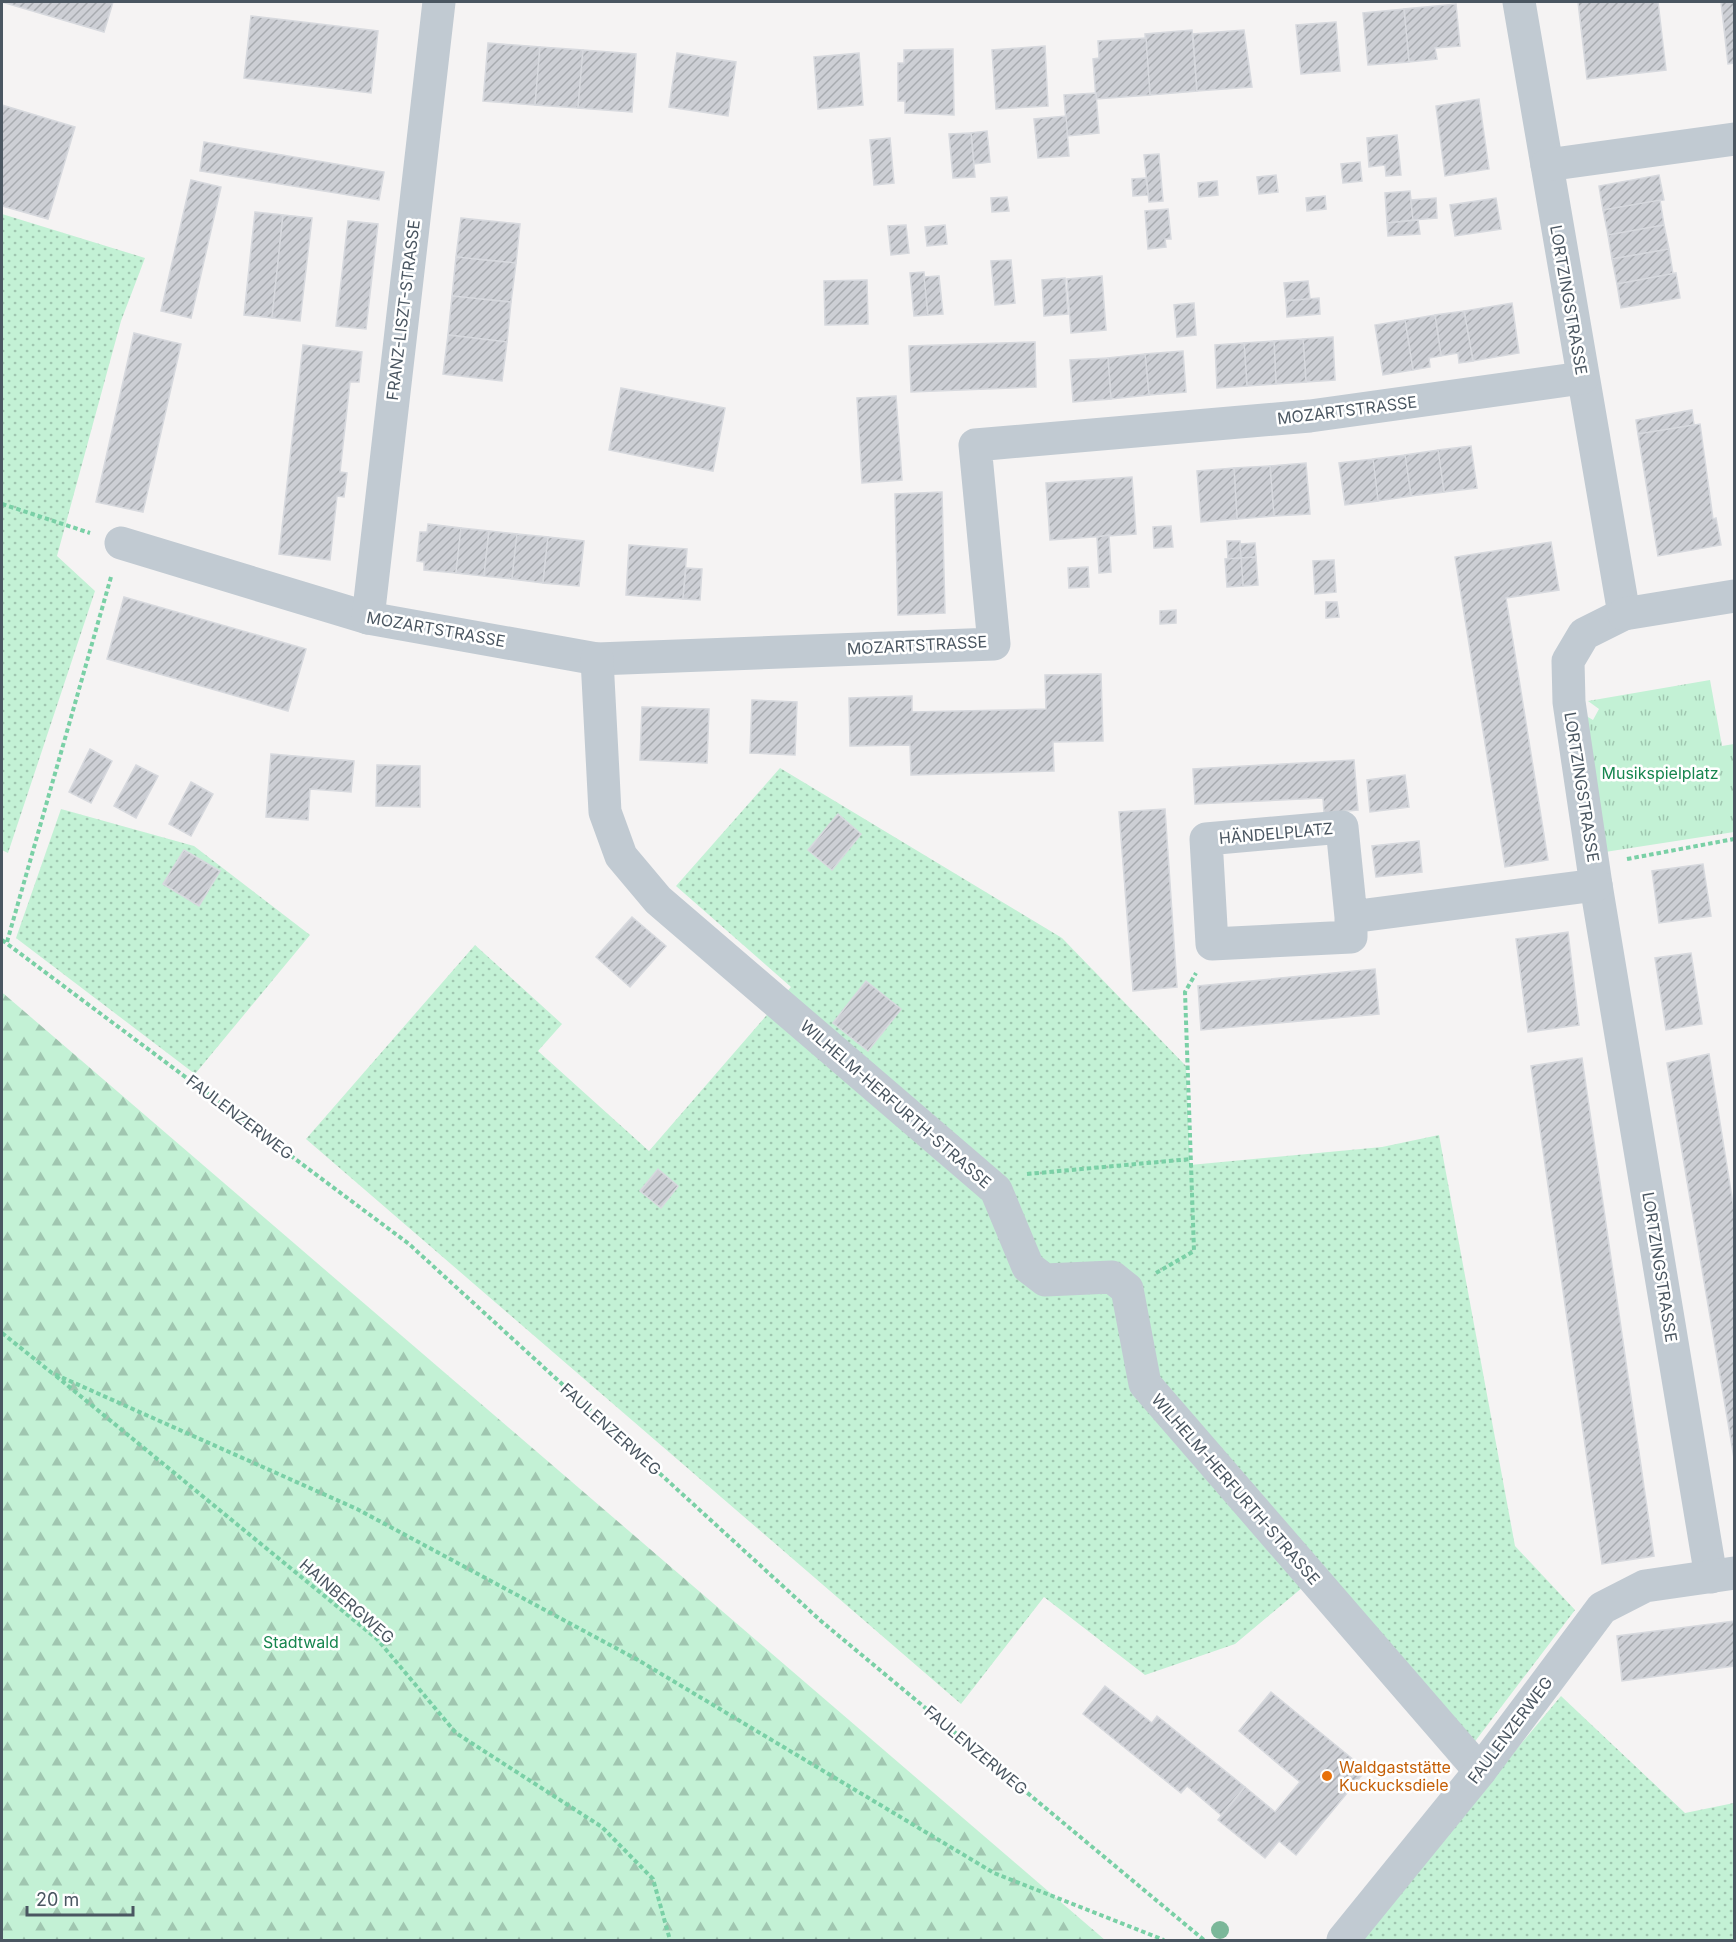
<svg xmlns="http://www.w3.org/2000/svg" width="1736" height="1942" font-family="Inter,sans-serif">
<defs>
<pattern id="grass-dots" width="8" height="8" patternUnits="userSpaceOnUse" patternTransform="scale(1.5)"><rect width="8" height="8" fill="#c3f1d5"/><path d="M2 2h.1M6 6h.1" fill="none" stroke="#a0c6b0" stroke-width="1.8" stroke-linecap="round"/></pattern>
<pattern id="forest-firs" width="22" height="20" patternUnits="userSpaceOnUse" patternTransform="scale(1.5)"><rect width="22" height="20" fill="#c3f1d5"/><path d="M5 1l3.5 6h-7zM16 11l3.5 6h-7z" fill="#a0c6b0"/></pattern>
<pattern id="park-tufts" width="24" height="20" patternUnits="userSpaceOnUse" patternTransform="scale(1.5)"><rect width="24" height="20" fill="#c3f1d5"/><path d="M3 7l-1-3M5 7V3M7 7l1-3M15 17l-1-3M17 17v-4M19 17l1-3" fill="none" stroke="#a0c6b0"/></pattern>
<pattern id="building-hatch" width="6" height="6" patternUnits="userSpaceOnUse" patternTransform="scale(1.5)"><rect width="6" height="6" fill="#cdcfd5"/><path d="M-1 1l2-2M0 6l6-6M5 7l2-2" fill="none" stroke="#a8abb0"/></pattern>
</defs>
<rect width="100%" height="100%" fill="#f5f3f3"/>
<g fill="url(#grass-dots)">
<path d="M2,214L145,258L121,321L57,556L95,591L8,853L2,850Z"/>
<path d="M780,768L1062,938L1186,1066L1190,1165L1382,1147L1439,1135L1515,1546L1575,1610L1473,1744L1322,1571L1235,1644L1145,1675L1044,1597L961,1704L306,1139L475,945L562,1024L538,1051L649,1151L791,987L676,886Z"/>
<path d="M61,809L194,846L310,935L195,1074L16,938Z"/>
<path d="M1561,1696L1685,1813L1734,1803V1940H1357Z"/>
</g>
<path fill="url(#forest-firs)" d="M2,993L4,994L1105,1940H2Z"/>
<path fill="url(#park-tufts)" d="M1710,680L1722,746L1734,744V832L1605,852L1583,714L1593,720L1599,709L1588,701Z"/>
<g fill="url(#building-hatch)" stroke="#d7d9de" stroke-width="1.5">
<path d="M2,2H113L104,32Z"/>
<path d="M1578,2H1658L1666,70L1587,79Z"/>
<path d="M1721,2H1734V63L1728,64Z"/>
<path d="M1456,4L1460,46L1435,48L1437,59L1409,62L1404,9Z"/>
<path d="M1404,9L1409,62L1368,65L1363,13Z"/>
<path d="M251,16L378,31L371,93L244,78Z"/>
<path d="M1336,22L1340,71L1301,74L1296,25Z"/>
<path d="M1192,30L1197,91L1150,95L1145,34Z"/>
<path d="M1244,30L1252,87L1197,91L1193,34Z"/>
<path d="M1146,38L1150,95L1096,99L1093,59L1099,58L1098,41Z"/>
<path d="M488,43L540,47L535,105L483,101Z"/>
<path d="M1045,46L1048,106L996,109L992,50Z"/>
<path d="M540,47L583,50L578,108L535,105Z"/>
<path d="M953,49L954,115L905,113V101H898V63H904V50Z"/>
<path d="M583,50L636,54L632,112L578,108Z"/>
<path d="M677,53L736,62L728,116L669,107Z"/>
<path d="M859,53L863,105L818,109L814,57Z"/>
<path d="M1096,93L1099,133L1067,136L1064,95Z"/>
<path d="M1479,99L1489,169L1445,176L1436,106Z"/>
<path d="M2,105L75,127L48,219L2,206Z"/>
<path d="M1066,116L1069,156L1038,158L1034,119Z"/>
<path d="M987,131L990,162L974,164L971,133Z"/>
<path d="M971,133L975,177L953,178L949,134Z"/>
<path d="M1397,135L1401,175L1386,176L1385,165L1369,167L1367,138Z"/>
<path d="M890,138L894,183L874,185L870,140Z"/>
<path d="M204,142L384,172L379,200L200,171Z"/>
<path d="M1159,154L1163,201L1149,202L1144,155Z"/>
<path d="M1360,162L1362,181L1343,183L1341,164Z"/>
<path d="M1276,175L1278,192L1259,194L1257,177Z"/>
<path d="M1659,175L1664,200L1603,210L1599,186Z"/>
<path d="M1146,178L1148,195L1133,196L1132,179Z"/>
<path d="M191,180L221,187L191,318L161,311Z"/>
<path d="M1217,181L1218,195L1199,197L1198,183Z"/>
<path d="M1410,191L1413,220L1387,223L1385,193Z"/>
<path d="M1325,196L1326,209L1307,211L1306,198Z"/>
<path d="M1007,197L1009,211L992,212L991,198Z"/>
<path d="M1436,198L1437,218L1413,220L1411,200Z"/>
<path d="M1496,198L1501,229L1455,236L1450,205Z"/>
<path d="M1660,200L1664,225L1608,235L1603,210Z"/>
<path d="M1168,209L1171,239H1165L1166,247L1148,249L1145,211Z"/>
<path d="M255,212L283,215L272,318L244,315Z"/>
<path d="M283,215L312,218L300,321L272,318Z"/>
<path d="M461,218L520,224L516,263L456,257Z"/>
<path d="M1418,220L1420,234L1388,236L1387,223Z"/>
<path d="M348,221L378,224L366,329L336,326Z"/>
<path d="M906,225L909,253L891,255L888,226Z"/>
<path d="M945,225L947,244L927,246L925,227Z"/>
<path d="M1664,225L1669,249L1612,259L1608,235Z"/>
<path d="M1669,249L1673,274L1617,284L1612,259Z"/>
<path d="M456,257L516,263L511,302L452,296Z"/>
<path d="M1011,260L1015,303L995,305L991,261Z"/>
<path d="M924,272L928,315L914,316L910,273Z"/>
<path d="M1676,273L1680,298L1621,308L1617,284Z"/>
<path d="M939,276L943,314L928,315L924,277Z"/>
<path d="M1102,276L1106,330L1071,333L1067,279Z"/>
<path d="M1065,278L1068,314L1044,316L1042,280Z"/>
<path d="M867,280L868,324L825,325L824,281Z"/>
<path d="M1308,281L1310,299L1286,301L1284,283Z"/>
<path d="M452,296L511,302L507,342L448,335Z"/>
<path d="M1319,298L1320,314L1287,317L1286,301Z"/>
<path d="M1194,303L1196,335L1177,337L1174,305Z"/>
<path d="M1512,303L1519,353L1473,361L1464,311Z"/>
<path d="M1464,311L1473,361L1459,363L1458,353L1441,356L1435,315Z"/>
<path d="M1435,315L1441,356L1429,358L1430,367L1413,370L1405,320Z"/>
<path d="M1405,320L1413,370L1383,375L1375,325Z"/>
<path d="M134,333L181,344L143,512L96,502Z"/>
<path d="M448,335L507,342L502,381L443,374Z"/>
<path d="M1333,337L1335,380L1306,382L1303,339Z"/>
<path d="M1303,339L1306,382L1276,384L1274,341Z"/>
<path d="M1274,341L1276,384L1247,386L1244,343Z"/>
<path d="M1035,342L1036,387L911,392L909,346Z"/>
<path d="M1244,343L1247,386L1217,388L1215,345Z"/>
<path d="M303,345L362,352L359,382H350L340,472L347,473L344,497L337,496L330,560L279,554Z"/>
<path d="M1183,351L1186,392L1149,395L1145,354Z"/>
<path d="M1145,354L1149,395L1111,399L1108,358Z"/>
<path d="M1108,358L1111,399L1073,402L1070,360Z"/>
<path d="M621,388L725,408L713,471L609,450Z"/>
<path d="M896,396L902,480L862,483L857,398Z"/>
<path d="M1692,410L1694,425L1638,434L1636,420Z"/>
<path d="M1700,424L1713,519L1716,518L1721,545L1658,556L1638,434Z"/>
<path d="M1471,446L1477,488L1444,492L1438,450Z"/>
<path d="M1438,450L1444,492L1411,496L1405,455Z"/>
<path d="M1405,455L1411,496L1378,501L1373,459Z"/>
<path d="M1373,459L1378,501L1345,505L1339,463Z"/>
<path d="M1306,463L1310,514L1274,516L1270,466Z"/>
<path d="M1270,466L1274,516L1237,519L1234,468Z"/>
<path d="M1234,468L1237,519L1201,522L1197,471Z"/>
<path d="M1132,477L1136,534L1050,540L1046,483Z"/>
<path d="M942,492L945,613L898,615L895,494Z"/>
<path d="M428,524L461,528L456,573L424,570V562L417,561L420,532H427Z"/>
<path d="M1171,526L1173,547L1154,548L1153,527Z"/>
<path d="M461,528L489,531L484,576L456,573Z"/>
<path d="M489,531L517,534L512,579L484,576Z"/>
<path d="M517,534L548,537L543,583L512,579Z"/>
<path d="M1109,535L1111,572L1099,573L1097,537Z"/>
<path d="M548,537L584,541L579,586L543,583Z"/>
<path d="M1227,541H1240L1241,558L1228,559Z"/>
<path d="M1551,542L1559,590L1506,598L1548,860L1505,867L1455,557Z"/>
<path d="M1255,543L1256,557L1241,558L1240,544Z"/>
<path d="M629,545L687,549L683,599L626,595Z"/>
<path d="M1256,557L1258,585L1243,586L1241,558Z"/>
<path d="M1241,558L1243,586L1227,587L1225,559Z"/>
<path d="M1334,560L1336,592L1315,594L1313,561Z"/>
<path d="M1088,567L1089,587L1069,588L1068,568Z"/>
<path d="M686,568L702,569L700,600L683,599Z"/>
<path d="M124,597L306,649L288,711L107,659Z"/>
<path d="M1326,602H1337L1339,617L1326,618Z"/>
<path d="M1176,610V623L1160,624V611Z"/>
<path d="M1101,674L1103,741L1053,742L1054,771L911,775L910,745L850,746L849,698L912,696V712L1046,709L1045,675Z"/>
<path d="M752,700L797,702L795,755L750,753Z"/>
<path d="M642,707L709,709L707,763L640,760Z"/>
<path d="M90,749L112,761L91,803L69,792Z"/>
<path d="M271,754L354,761L351,792L310,789L308,820L266,817Z"/>
<path d="M1354,760L1358,810L1324,813L1323,798L1195,804L1193,769Z"/>
<path d="M136,765L158,776L136,818L114,806Z"/>
<path d="M377,765L420,766V807L376,806Z"/>
<path d="M1405,775L1409,807L1370,812L1367,780Z"/>
<path d="M191,782L213,794L191,836L169,824Z"/>
<path d="M1165,809L1177,987L1133,991L1119,812Z"/>
<path d="M838,814L861,834L832,870L808,850Z"/>
<path d="M1419,841L1422,872L1376,877L1372,846Z"/>
<path d="M184,850L220,871L199,906L163,884Z"/>
<path d="M1703,864L1711,916L1659,923L1652,871Z"/>
<path d="M632,917L666,946L630,987L596,957Z"/>
<path d="M1568,932L1579,1025L1528,1032L1516,939Z"/>
<path d="M1691,953L1702,1024L1666,1030L1655,958Z"/>
<path d="M1375,969L1379,1014L1201,1030L1198,986Z"/>
<path d="M866,981L901,1009L868,1051L833,1023Z"/>
<path d="M1709,1054L1734,1210V1458L1667,1063Z"/>
<path d="M1582,1058L1654,1556L1602,1564L1531,1066Z"/>
<path d="M658,1169L678,1186L661,1208L640,1191Z"/>
<path d="M1734,1621V1666L1622,1681L1617,1636Z"/>
<path d="M1105,1686L1152,1723L1157,1716L1245,1787L1221,1815L1187,1786L1181,1793L1083,1714Z"/>
<path d="M1271,1692L1366,1770L1296,1855L1279,1841L1265,1858L1218,1820L1245,1787L1275,1812L1300,1782L1239,1731Z"/>
</g>
<g fill="none" stroke-linecap="round" stroke-linejoin="round">
<g stroke="#7ad0a6" stroke-width="4" stroke-dasharray="4.5 3" stroke-linecap="butt">
<path d="M2,504L90,533"/>
<path d="M1627,859L1734,839"/>
<path d="M2,940L409,1244L821,1621L1204,1940"/>
<path d="M7,942L111,577"/>
<path d="M1027,1174L1191,1159"/>
<path d="M1156,1273L1194,1251L1185,992L1196,973"/>
<path d="M2,1333L52,1373L357,1509L638,1660L994,1873L1164,1940"/>
<path d="M56,1376L377,1639L456,1733L602,1827L653,1879L670,1940"/>
</g>
<g stroke="#c1cad2" stroke-width="33">
<path d="M1519,2L1624,614L1584,634L1568,661L1569,702L1596,885L1711,1577"/>
<path d="M1547,165L1734,139"/>
<path d="M121,543L368,618L597,659L994,644L975,445L1310,416L1582,378"/>
<path d="M1624,614L1734,596"/>
<path d="M368,618L439,2"/>
<path d="M597,659L605,812L621,856L658,900L996,1190L1028,1267L1045,1280L1112,1277L1127,1289L1145,1384L1480,1771"/>
<path d="M1351,917L1342,827L1206,839L1212,944L1351,937V917L1596,885"/>
<path d="M1343,1940L1480,1771L1602,1608L1645,1586L1734,1573"/>
</g>
</g>
<circle fill="#7bb799" cx="1220" cy="1930" r="9"/>
<circle fill="#e8710a" stroke="#fff" stroke-width="2" cx="1327" cy="1776" r="6"/>
<g text-anchor="middle" stroke-width="5" stroke-linejoin="round" paint-order="stroke">
<g font-size="16" fill="#4a5661" stroke="#fff">
<text transform="translate(1569 300) rotate(80)" y="6">LORTZINGSTRASSE</text>
<text transform="translate(403 310) rotate(-83)" y="6">FRANZ-LISZT-STRASSE</text>
<text transform="translate(1347 410) rotate(-7)" y="6">MOZARTSTRASSE</text>
<text transform="translate(436 629) rotate(10)" y="6">MOZARTSTRASSE</text>
<text transform="translate(917 645) rotate(-3)" y="6">MOZARTSTRASSE</text>
<text transform="translate(1582 787) rotate(81)" y="6">LORTZINGSTRASSE</text>
<text transform="translate(1276 833) rotate(-5)" y="6">HÄNDELPLATZ</text>
<text transform="translate(896 1104) rotate(41)" y="6">WILHELM-HERFURTH-STRASSE</text>
<text transform="translate(240 1117) rotate(37)" y="6">FAULENZERWEG</text>
<text transform="translate(1660 1267) rotate(81)" y="6">LORTZINGSTRASSE</text>
<text transform="translate(611 1429) rotate(42)" y="6">FAULENZERWEG</text>
<text transform="translate(1236 1489) rotate(49)" y="6">WILHELM-HERFURTH-STRASSE</text>
<text transform="translate(347 1601) rotate(41)" y="6">HAINBERGWEG</text>
<text transform="translate(1510 1730) rotate(-53)" y="6">FAULENZERWEG</text>
<text transform="translate(976 1750) rotate(40)" y="6">FAULENZERWEG</text>
</g>
<g font-size="16" fill="#17864f" stroke="#fff">
<text x="1660" y="779">Musikspielplatz</text>
<text x="301" y="1648">Stadtwald</text>
</g>
<g font-size="16" fill="#c56008" stroke="#fff" text-anchor="start">
<text x="1339" y="1773">Waldgaststätte<tspan x="1339" dy="18">Kuckucksdiele</tspan></text>
</g>
</g>
<rect width="1736" height="1942" fill="none" stroke="#4a5661" stroke-width="6"/>
<path d="M27 1906v9h106v-9" fill="none" stroke="#4a5661" stroke-width="3"/>
<text x="36" y="1906" font-size="18" fill="#4a5661" stroke="#ffffff" stroke-width="4.5" paint-order="stroke">20 m</text>
</svg>
